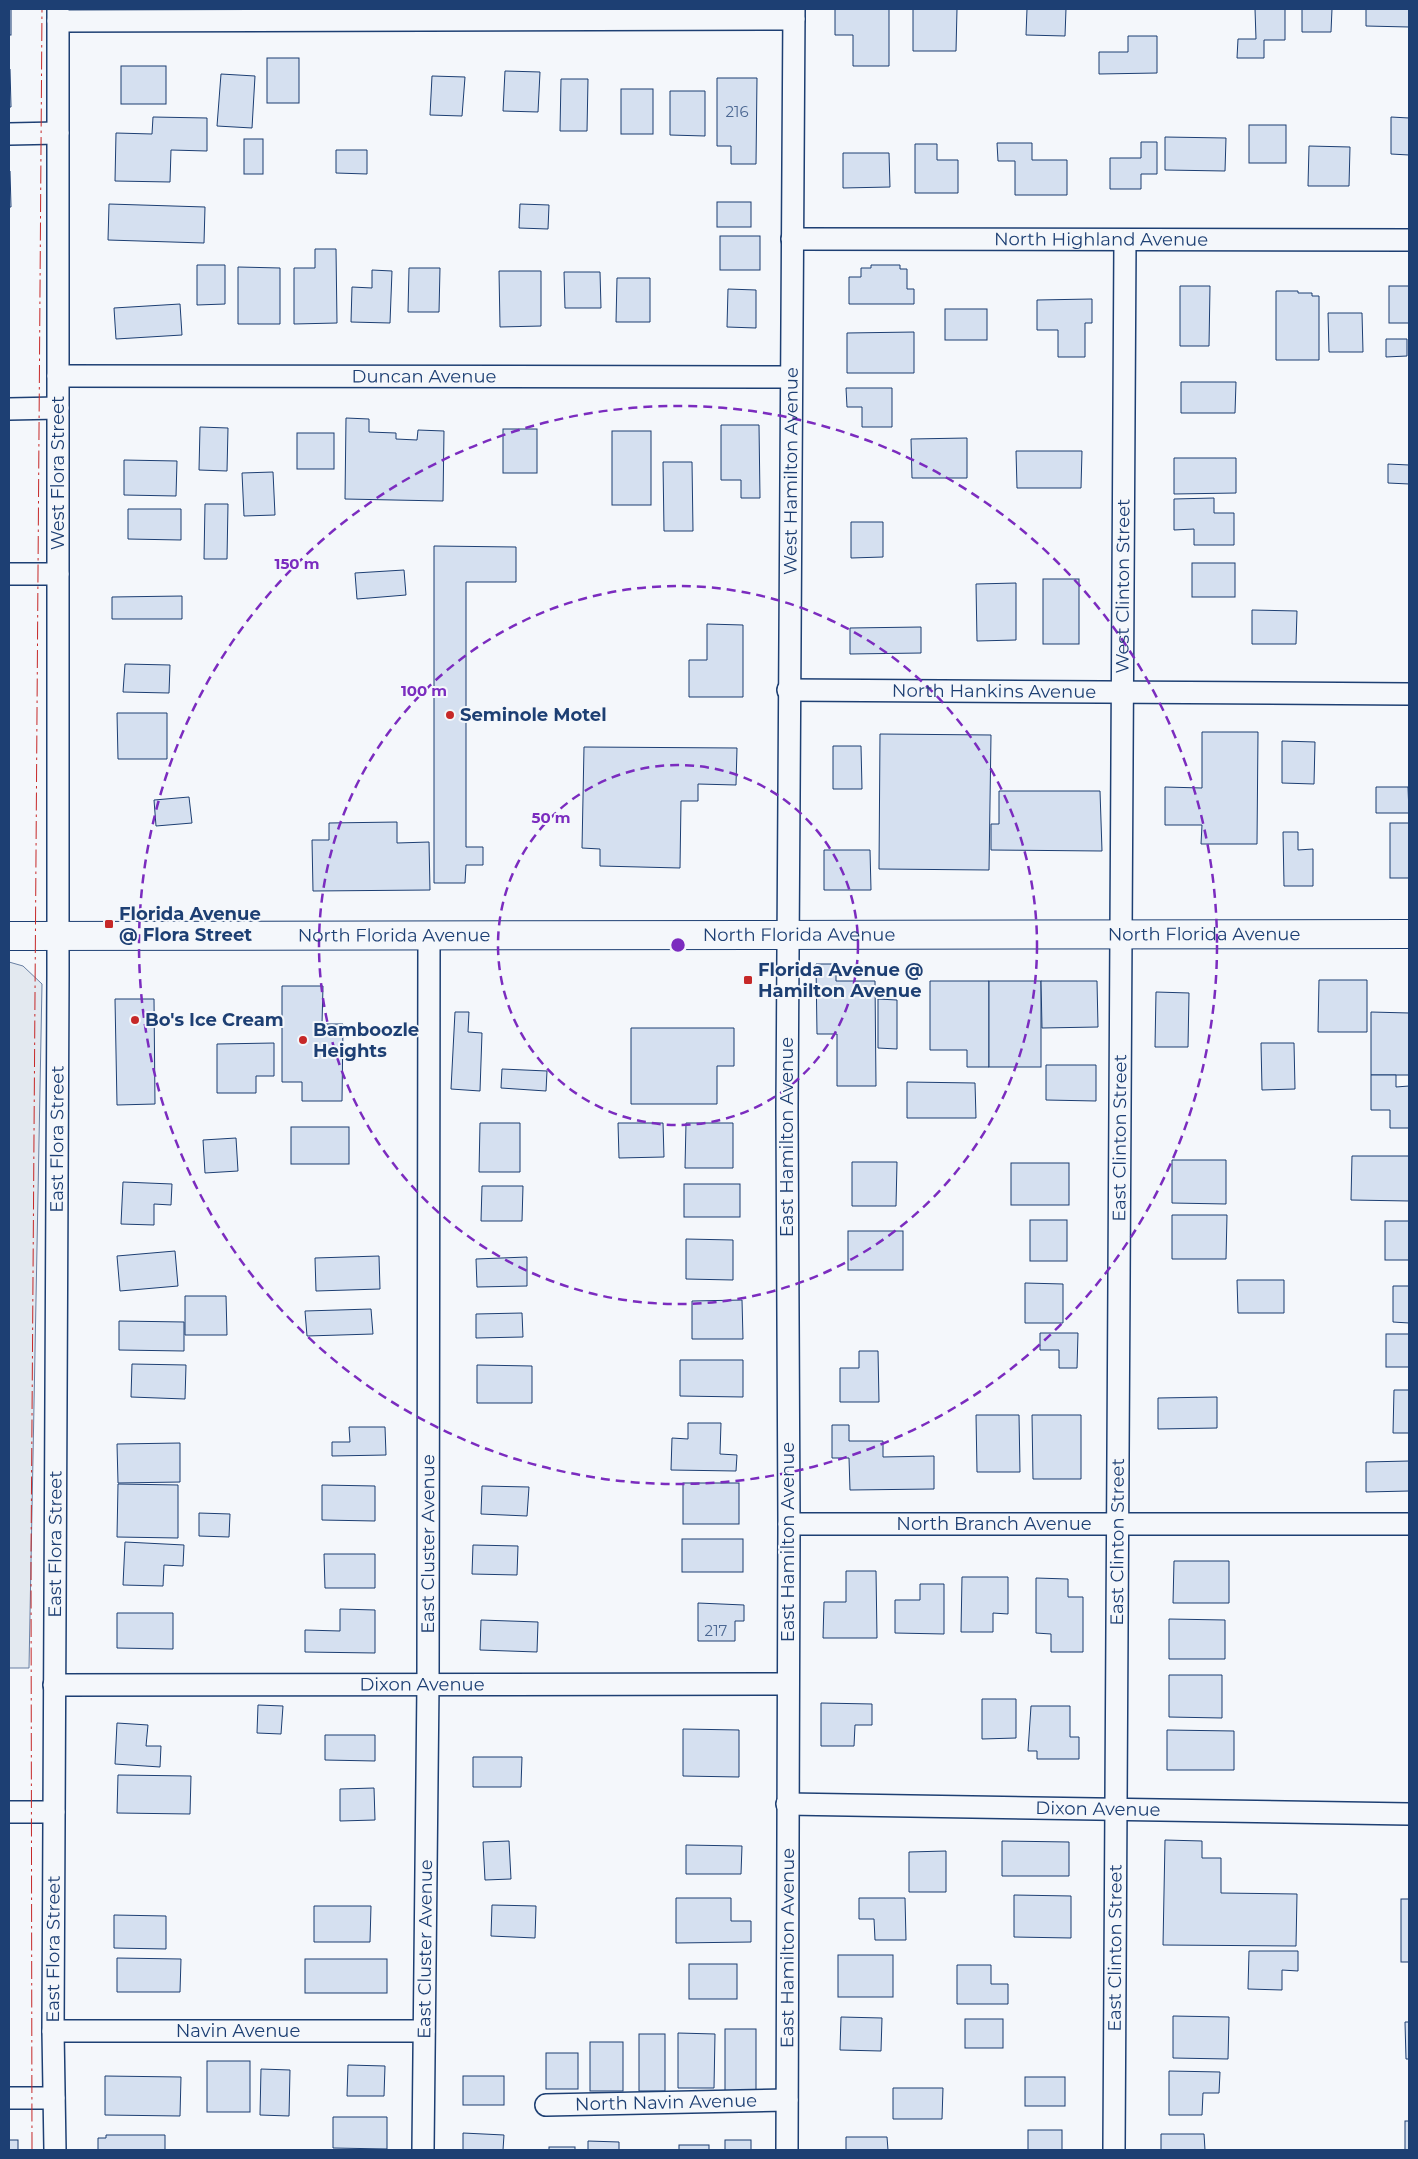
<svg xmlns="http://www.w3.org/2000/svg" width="1418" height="2159" font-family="Montserrat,sans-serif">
<rect width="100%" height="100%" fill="#f4f7fb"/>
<path fill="#e3e9f0" stroke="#687fa3" d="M9,962L23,966L42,984L29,1668H9Z"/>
<g fill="#d5e0f0" stroke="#1d3f73">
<rect x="9" y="9" width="2" height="26"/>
<path d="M835,9H889V66H853V35H835Z"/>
<path d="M913,9H957L956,51H913Z"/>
<path d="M1027,9H1066L1065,36L1026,35Z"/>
<path d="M1255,9H1285V40H1264V58H1237L1238,39H1256Z"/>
<path d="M1302,9H1332L1331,32H1302Z"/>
<path d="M1366,9H1409V27L1366,26Z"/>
<path d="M1128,36H1157V73L1099,74V52H1128Z"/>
<rect x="267" y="58" width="32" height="45"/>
<rect x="121" y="66" width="45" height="38"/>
<path d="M9,69H10L11,107H9Z"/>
<path d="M505,71L540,72L538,112L503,111Z"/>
<path d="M221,74L255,76L252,128L217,126Z"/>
<path d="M432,76L465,77L462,116L430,115Z"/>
<path d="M717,78H757L756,164H731V146H717Z"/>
<path d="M561,79H588L587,131H560Z"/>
<rect x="621" y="89" width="32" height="45"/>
<path d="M670,91H705V136L670,135Z"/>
<path d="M153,117L207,118V151L171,150L170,182L115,181L116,133L152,134Z"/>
<path d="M1391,117L1409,118V155L1391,154Z"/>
<rect x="1249" y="125" width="37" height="38"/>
<path d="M1165,137L1226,138L1225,171L1165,170Z"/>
<rect x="244" y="139" width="19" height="35"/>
<path d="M1141,142H1157V174H1141V189H1110V158H1141Z"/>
<path d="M997,143H1032V160H1067V195H1015V161H998Z"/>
<path d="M915,144H937V160H958V193H915Z"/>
<path d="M1309,146L1350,147L1349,186H1308Z"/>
<path d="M336,150H367V174L336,173Z"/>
<path d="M843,153H889L890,187L843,188Z"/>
<path d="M9,171H10L11,207H9Z"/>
<rect x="717" y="202" width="34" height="25"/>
<path d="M109,204L205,207L204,243L108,240Z"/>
<path d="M520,204L549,205L548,229L519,228Z"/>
<rect x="720" y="236" width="40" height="34"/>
<path d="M315,249H336L337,323L294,324V268H315Z"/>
<path d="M197,265H225V304L197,305Z"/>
<path d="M871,265H900V269H907V289H914V304H849V277H861V268H871Z"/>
<path d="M238,267L280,268V324H238Z"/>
<path d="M409,268H440L439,312H408Z"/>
<path d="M372,270L392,271L390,323L351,322L352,287L372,288Z"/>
<path d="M499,271H541V326L500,327Z"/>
<path d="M564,272H600L601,308H565Z"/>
<path d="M617,278H650V322H616Z"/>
<path d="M1180,286H1210L1209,346H1180Z"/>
<rect x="1389" y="286" width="20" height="37"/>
<path d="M728,289L756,290V328L727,327Z"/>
<path d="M1276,291H1298V293H1312V296H1319V360H1276Z"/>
<path d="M1092,299V323H1085V357H1058V330H1037V300Z"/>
<path d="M180,304L182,335L116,339L114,308Z"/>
<rect x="945" y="309" width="42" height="31"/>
<path d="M1328,313H1362L1363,352H1329Z"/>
<path d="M914,332V373H847V333Z"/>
<path d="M1386,339H1407V356L1386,357Z"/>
<path d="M1181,382H1236L1235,413H1181Z"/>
<path d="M846,388H892V427H862V407H847Z"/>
<path d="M346,418L369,419V432L396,433V439L417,440L418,430L444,431L443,501L345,499Z"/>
<path d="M721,425H759L760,498H741V480H721Z"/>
<path d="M200,427L228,428L227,471L199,470Z"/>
<rect x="503" y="429" width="34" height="44"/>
<rect x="612" y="431" width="39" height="74"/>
<rect x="297" y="433" width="37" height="36"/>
<path d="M967,438V478H912L911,439Z"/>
<path d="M1016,451H1082L1081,488H1017Z"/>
<path d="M1174,458H1236V493L1174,494Z"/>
<path d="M124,460L177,461L176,496L124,495Z"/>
<path d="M663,462H692L693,531H664Z"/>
<path d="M1388,464L1409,465V484L1388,483Z"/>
<path d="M273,472L275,515L244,516L242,473Z"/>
<path d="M1214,498V513H1234V545H1194V529L1174,530V499Z"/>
<path d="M205,504H228L227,559H204Z"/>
<path d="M128,509H181V540L128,539Z"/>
<path d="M851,522H883V557L851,558Z"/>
<path d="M434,546L516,547V582H466V847H483V865H466L465,883H434Z"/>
<rect x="1192" y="563" width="43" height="34"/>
<path d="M404,570L406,595L357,599L355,573Z"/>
<rect x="1043" y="579" width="36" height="65"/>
<path d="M1016,583V640L977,641L976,584Z"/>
<path d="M182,596V619H112V597Z"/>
<path d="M1252,610L1297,611L1296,644H1252Z"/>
<path d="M707,624L743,625V697H689V660H707Z"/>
<path d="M921,627V653L850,654V628Z"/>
<path d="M125,664L170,665L169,693L123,692Z"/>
<path d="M117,713H167V759H118Z"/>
<path d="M1202,732H1258L1257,844H1201L1202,825H1165V787L1202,788Z"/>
<path d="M880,734L991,735L989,870L879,869Z"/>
<path d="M1282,741L1315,742L1314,784L1282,783Z"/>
<path d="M833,746H861L862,789H833Z"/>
<path d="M584,747L737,748L736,785L698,784V801H681L680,868L600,866V849L582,848Z"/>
<path d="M1376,787H1408L1409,813H1376Z"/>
<path d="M999,791H1100L1102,851L991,850V824H999Z"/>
<path d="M189,797L192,823L156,826L154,800Z"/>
<path d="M397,822V843L429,842L430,890L313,891L312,840H329V823Z"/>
<rect x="1390" y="823" width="19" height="55"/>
<path d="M1283,832H1298V850L1313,849V886H1284Z"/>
<path d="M824,850H870L871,890H824Z"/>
<path d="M816,964H836V981H875L876,1086H837V1034H817Z"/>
<path d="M1319,980H1367V1032H1318Z"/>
<path d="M930,981H989V1067H967V1050H930Z"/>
<rect x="989" y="981" width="52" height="86"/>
<path d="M1041,981H1097L1098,1027L1042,1028Z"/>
<path d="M282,986H323L322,1024H343L342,1101H302V1082H282Z"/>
<path d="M1156,992L1189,993L1188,1047H1155Z"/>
<path d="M115,999H154L155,1104L117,1105Z"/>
<path d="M878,999L897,1000V1049L878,1048Z"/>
<path d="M455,1012H469L468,1032L482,1033L480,1091L451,1089Z"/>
<path d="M1371,1012L1409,1013V1075H1371Z"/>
<path d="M631,1028H734V1066H717V1104H631Z"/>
<path d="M274,1043V1076H256V1093H217V1044Z"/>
<path d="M1261,1043H1294L1295,1089L1262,1090Z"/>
<path d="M1046,1065H1096V1101L1046,1100Z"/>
<path d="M502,1069L547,1071L546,1091L501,1088Z"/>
<path d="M1371,1075H1396V1087L1409,1086V1128H1390V1110H1371Z"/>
<path d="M907,1082L975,1083L976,1118H907Z"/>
<path d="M480,1123H520V1172H479Z"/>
<path d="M618,1123H663L664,1157L619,1158Z"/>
<path d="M686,1123H733V1168H685Z"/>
<rect x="291" y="1127" width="58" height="37"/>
<path d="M236,1138L238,1171L205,1173L203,1140Z"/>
<path d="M1352,1156H1409V1201L1351,1200Z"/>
<path d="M1172,1160H1226V1204L1172,1203Z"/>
<path d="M852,1162H897L896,1206H852Z"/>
<rect x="1011" y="1163" width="58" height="42"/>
<path d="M123,1182L172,1184L171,1205L154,1204V1225L121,1224Z"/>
<rect x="684" y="1184" width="56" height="33"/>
<path d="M482,1186H523L522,1221H481Z"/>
<path d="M1172,1215H1227L1226,1259H1172Z"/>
<rect x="1030" y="1220" width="37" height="41"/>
<rect x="1385" y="1221" width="24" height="39"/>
<rect x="848" y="1231" width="55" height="39"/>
<path d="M686,1239L733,1240V1280L686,1279Z"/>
<path d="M175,1251L178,1286L120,1291L117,1256Z"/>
<path d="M379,1256L380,1289L316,1291L315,1258Z"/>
<path d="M527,1257V1286L477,1287L476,1259Z"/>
<path d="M1237,1280H1284V1313H1238Z"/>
<path d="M1025,1283L1063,1284V1323H1025Z"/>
<path d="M1393,1286H1409V1323L1393,1322Z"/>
<path d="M185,1296H226L227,1335H185Z"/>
<path d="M742,1300L743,1339H692V1301Z"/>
<path d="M371,1309L373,1334L307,1336L305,1311Z"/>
<path d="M522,1313L523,1337L476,1338V1314Z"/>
<path d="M119,1321L184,1322V1351L119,1350Z"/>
<path d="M1040,1333H1078L1077,1368H1059V1350H1040Z"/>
<rect x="1386" y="1334" width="23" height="33"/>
<path d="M859,1351H878L879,1402H840V1368H859Z"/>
<path d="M680,1360H743V1397L680,1396Z"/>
<path d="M132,1364L186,1365L185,1399L131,1397Z"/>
<path d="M477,1365L532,1366V1403H477Z"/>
<path d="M1394,1390H1409V1433H1393Z"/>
<path d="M1217,1397V1428L1158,1429V1398Z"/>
<path d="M976,1415H1019L1020,1472H977Z"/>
<path d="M1032,1415H1081V1479H1033Z"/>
<path d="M688,1423H721L720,1454L737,1455L736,1471L671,1470L672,1438L688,1439Z"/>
<path d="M832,1425H849V1441H883V1457L934,1456V1489L850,1490L849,1458H832Z"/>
<path d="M349,1427H385L386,1455L332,1456V1442H350Z"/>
<path d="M180,1443V1482L118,1483L117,1444Z"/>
<path d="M1409,1461V1491L1366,1492V1462Z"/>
<rect x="683" y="1483" width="56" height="41"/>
<path d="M118,1484L178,1485V1538L117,1537Z"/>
<path d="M322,1485L375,1486V1521L322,1520Z"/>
<path d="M482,1486L529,1487L527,1516L481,1514Z"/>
<path d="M199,1513L230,1514L229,1537L199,1536Z"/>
<rect x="682" y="1539" width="61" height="33"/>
<path d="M125,1542L184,1545L183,1566L164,1565L163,1586L123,1585Z"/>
<path d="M473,1545L518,1546L517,1575L472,1574Z"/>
<path d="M324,1554H375V1588H325Z"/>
<path d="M1174,1561H1229V1603H1173Z"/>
<path d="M846,1571H876L877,1638H823L824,1602H846Z"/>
<path d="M962,1577H1008V1614L993,1613V1632H961Z"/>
<path d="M1036,1578L1068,1579V1597H1083V1652H1051V1634L1036,1633Z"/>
<path d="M920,1584H944V1634L895,1633V1600H920Z"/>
<path d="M698,1603L744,1605V1621H735V1641H698Z"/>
<path d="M340,1609L375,1610V1653L305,1652V1630L340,1631Z"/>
<path d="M117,1613H173V1649L117,1648Z"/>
<path d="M1169,1619L1225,1620V1659H1169Z"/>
<path d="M481,1620L538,1622L537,1652L480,1650Z"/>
<path d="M1169,1675H1222V1718L1169,1717Z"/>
<path d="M982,1699H1016V1738L982,1739Z"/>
<path d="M821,1703L872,1704V1725H855L854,1746H821Z"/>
<path d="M258,1705L283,1706L281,1734L257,1733Z"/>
<path d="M1031,1706H1070V1737H1079V1759H1037V1751H1028Z"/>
<path d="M117,1723L148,1725L146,1746H161L160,1767L115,1764Z"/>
<path d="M683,1729L739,1730V1777L683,1776Z"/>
<path d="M1167,1730L1234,1731V1770H1167Z"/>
<path d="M325,1735H375V1761L325,1760Z"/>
<path d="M473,1757H522L521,1787H473Z"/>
<path d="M118,1775L191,1776L190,1814L117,1813Z"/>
<path d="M374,1788L375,1820L340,1821V1789Z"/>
<path d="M1165,1840L1202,1841V1858H1221V1893L1297,1894L1296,1946L1163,1945Z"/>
<path d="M509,1841L511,1879L485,1880L483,1842Z"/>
<path d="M1002,1841L1069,1842V1876H1002Z"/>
<path d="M686,1845L742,1846L741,1874H686Z"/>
<path d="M946,1851V1892H909V1852Z"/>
<path d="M1014,1895L1071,1896V1938L1014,1937Z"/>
<path d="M676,1898H731V1921H751V1942L676,1943Z"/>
<path d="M859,1898H905L906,1940H875L874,1919H859Z"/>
<rect x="1401" y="1899" width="8" height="63"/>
<path d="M492,1905L536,1906L535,1938L491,1936Z"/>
<path d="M314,1906H371L370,1942H314Z"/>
<path d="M114,1915L166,1916V1949L114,1948Z"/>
<path d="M1249,1951H1298V1971L1282,1970V1990L1248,1989Z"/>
<rect x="838" y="1955" width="55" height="42"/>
<path d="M117,1958L181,1959L180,1992H117Z"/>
<rect x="305" y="1959" width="82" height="34"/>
<rect x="689" y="1964" width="48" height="35"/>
<path d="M957,1965H991V1984H1008V2004H957Z"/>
<path d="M1173,2016L1229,2017L1228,2059L1173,2058Z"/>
<path d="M841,2017L882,2018L881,2051L840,2050Z"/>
<rect x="965" y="2019" width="38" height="29"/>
<path d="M1405,2022H1409V2059H1406Z"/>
<rect x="725" y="2029" width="31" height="62"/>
<path d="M678,2033L715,2034L714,2088H678Z"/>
<rect x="639" y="2034" width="26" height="57"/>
<rect x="590" y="2042" width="33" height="49"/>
<rect x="546" y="2053" width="32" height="36"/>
<rect x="207" y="2061" width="43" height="51"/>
<path d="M348,2065L385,2066L384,2096H347Z"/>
<path d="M261,2069L290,2070L289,2116L260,2115Z"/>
<path d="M1169,2071L1220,2072L1219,2093H1203L1202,2115H1169Z"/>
<path d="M105,2076L181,2077L180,2116L105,2115Z"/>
<rect x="463" y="2076" width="41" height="29"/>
<rect x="1025" y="2077" width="40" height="29"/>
<path d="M893,2088H943L942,2119H893Z"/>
<path d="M333,2117H387V2149L333,2148Z"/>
<rect x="1405" y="2121" width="4" height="29"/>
<rect x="1028" y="2130" width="34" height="20"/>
<path d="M463,2133L504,2135L503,2150H463Z"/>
<path d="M1161,2134H1204L1205,2150H1161Z"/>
<path d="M106,2135H165V2150H98V2138H106Z"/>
<path d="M846,2137H887L888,2150H846Z"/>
<rect x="9" y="2140" width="9" height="10"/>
<rect x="725" y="2140" width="26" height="10"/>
<path d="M588,2141L619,2142V2150H588Z"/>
<rect x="679" y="2145" width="30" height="5"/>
<rect x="549" y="2147" width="26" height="3"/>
</g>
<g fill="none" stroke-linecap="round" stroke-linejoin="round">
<defs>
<g id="street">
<path d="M58,21L794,19"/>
<path d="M9,134L58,133"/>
<path id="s1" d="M792,239L1409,240"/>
<path id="s2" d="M58,376L790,377"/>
<path d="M9,409L58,408"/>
<path d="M9,574H58"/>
<path id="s3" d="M788,690L1409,694"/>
<path id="s4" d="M789,1524H1409"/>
<path id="s5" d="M54,1685L788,1684"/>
<path id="s6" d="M787,1804L1409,1814"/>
<path d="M9,1812H54"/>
<path id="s7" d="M53,2031H424"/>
<path d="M9,2098H54"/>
<path id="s8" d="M546,2105L787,2100"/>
<path id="s9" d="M55,2150L53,2031L58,975V9"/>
<path id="s10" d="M423,2150L428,1684L429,936"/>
<path id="s11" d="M787,2150L789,1524L787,1110L794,9"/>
<path id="s12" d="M1114,2150L1125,240"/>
</g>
<g id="primary">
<path id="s13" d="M9,936L1409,934"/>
</g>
</defs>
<use href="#street" stroke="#1d3f73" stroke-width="24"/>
<use href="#primary" stroke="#1d3f73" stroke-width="30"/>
<use href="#street" stroke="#f4f7fb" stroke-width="21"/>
<use href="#primary" stroke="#f4f7fb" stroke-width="28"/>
<path stroke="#c62828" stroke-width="1" stroke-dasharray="18 4 2.5 4" stroke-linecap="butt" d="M32,2150L31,1559L42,9"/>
</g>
<g fill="none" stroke="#7b2cbf" stroke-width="2.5" stroke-dasharray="9 6">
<circle cx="678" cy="945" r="180"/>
<circle cx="678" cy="945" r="359"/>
<circle cx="678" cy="945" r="539"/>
</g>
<g fill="#c62828" stroke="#f4f7fb" stroke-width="2">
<circle cx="450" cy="715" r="5"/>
<rect x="104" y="919" width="10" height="10" rx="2.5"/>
<rect x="743" y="975" width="10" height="10" rx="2.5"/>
<circle cx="135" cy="1020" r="5"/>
<circle cx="303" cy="1040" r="5"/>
</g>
<g text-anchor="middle" stroke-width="4" stroke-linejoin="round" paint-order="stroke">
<g font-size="15" fill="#4b6792">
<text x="737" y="117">216</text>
<text x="716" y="1636">217</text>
</g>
<g font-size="18" fill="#1d3f73" stroke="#f4f7fb">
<text dy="6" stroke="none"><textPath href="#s1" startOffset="309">North Highland Avenue</textPath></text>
<text dy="6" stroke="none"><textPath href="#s2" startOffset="366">Duncan Avenue</textPath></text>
<text dy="6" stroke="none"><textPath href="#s11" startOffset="1679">West Hamilton Avenue</textPath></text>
<text transform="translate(58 473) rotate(-90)" y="6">West Flora Street</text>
<text dy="6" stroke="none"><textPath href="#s12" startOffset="1564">West Clinton Street</textPath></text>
<text dy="6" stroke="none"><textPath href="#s3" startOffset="206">North Hankins Avenue</textPath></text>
<text dy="6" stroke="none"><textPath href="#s13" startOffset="790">North Florida Avenue</textPath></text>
<text dy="6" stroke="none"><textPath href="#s13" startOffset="1195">North Florida Avenue</textPath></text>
<text dy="6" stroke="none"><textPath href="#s13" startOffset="385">North Florida Avenue</textPath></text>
<text transform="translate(787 1137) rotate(-90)" y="6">East Hamilton Avenue</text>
<text dy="6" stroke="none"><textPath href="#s12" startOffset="1012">East Clinton Street</textPath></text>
<text dy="6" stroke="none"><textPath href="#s9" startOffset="1011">East Flora Street</textPath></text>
<text dy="6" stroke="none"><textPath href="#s4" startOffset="205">North Branch Avenue</textPath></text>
<text transform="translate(788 1542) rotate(-90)" y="6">East Hamilton Avenue</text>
<text dy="6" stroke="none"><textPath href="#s12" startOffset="608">East Clinton Street</textPath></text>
<text dy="6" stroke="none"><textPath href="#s9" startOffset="606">East Flora Street</textPath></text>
<text dy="6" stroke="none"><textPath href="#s10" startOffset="606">East Cluster Avenue</textPath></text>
<text dy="6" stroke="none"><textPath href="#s5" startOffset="368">Dixon Avenue</textPath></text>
<text dy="6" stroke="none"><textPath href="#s6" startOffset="311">Dixon Avenue</textPath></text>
<text dy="6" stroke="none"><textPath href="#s11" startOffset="202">East Hamilton Avenue</textPath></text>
<text dy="6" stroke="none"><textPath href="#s12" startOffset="202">East Clinton Street</textPath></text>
<text dy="6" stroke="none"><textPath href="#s9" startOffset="201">East Flora Street</textPath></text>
<text dy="6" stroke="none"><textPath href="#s10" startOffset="201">East Cluster Avenue</textPath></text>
<text dy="6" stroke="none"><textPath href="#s7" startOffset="185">Navin Avenue</textPath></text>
<text dy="6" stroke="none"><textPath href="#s8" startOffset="120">North Navin Avenue</textPath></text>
</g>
<g font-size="18" font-weight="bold" fill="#1d3f73" stroke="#f4f7fb" text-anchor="start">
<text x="460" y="721">Seminole Motel</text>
<text x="119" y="920">Florida Avenue<tspan x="119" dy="21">@ Flora Street</tspan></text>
<text x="758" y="976">Florida Avenue @<tspan x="758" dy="21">Hamilton Avenue</tspan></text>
<text x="145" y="1026">Bo's Ice Cream</text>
<text x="313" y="1036">Bamboozle<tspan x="313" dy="21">Heights</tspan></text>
</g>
</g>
<circle cx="678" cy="945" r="8" fill="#7b2cbf" stroke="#f4f7fb" stroke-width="2.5"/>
<g font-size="15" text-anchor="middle" font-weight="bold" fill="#7b2cbf" stroke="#f4f7fb" stroke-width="4" stroke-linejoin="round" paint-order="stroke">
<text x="297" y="569">150 m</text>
<text x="424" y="696">100 m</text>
<text x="551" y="823">50 m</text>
</g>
<rect width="1418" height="2159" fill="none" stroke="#1d3f73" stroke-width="20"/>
</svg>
